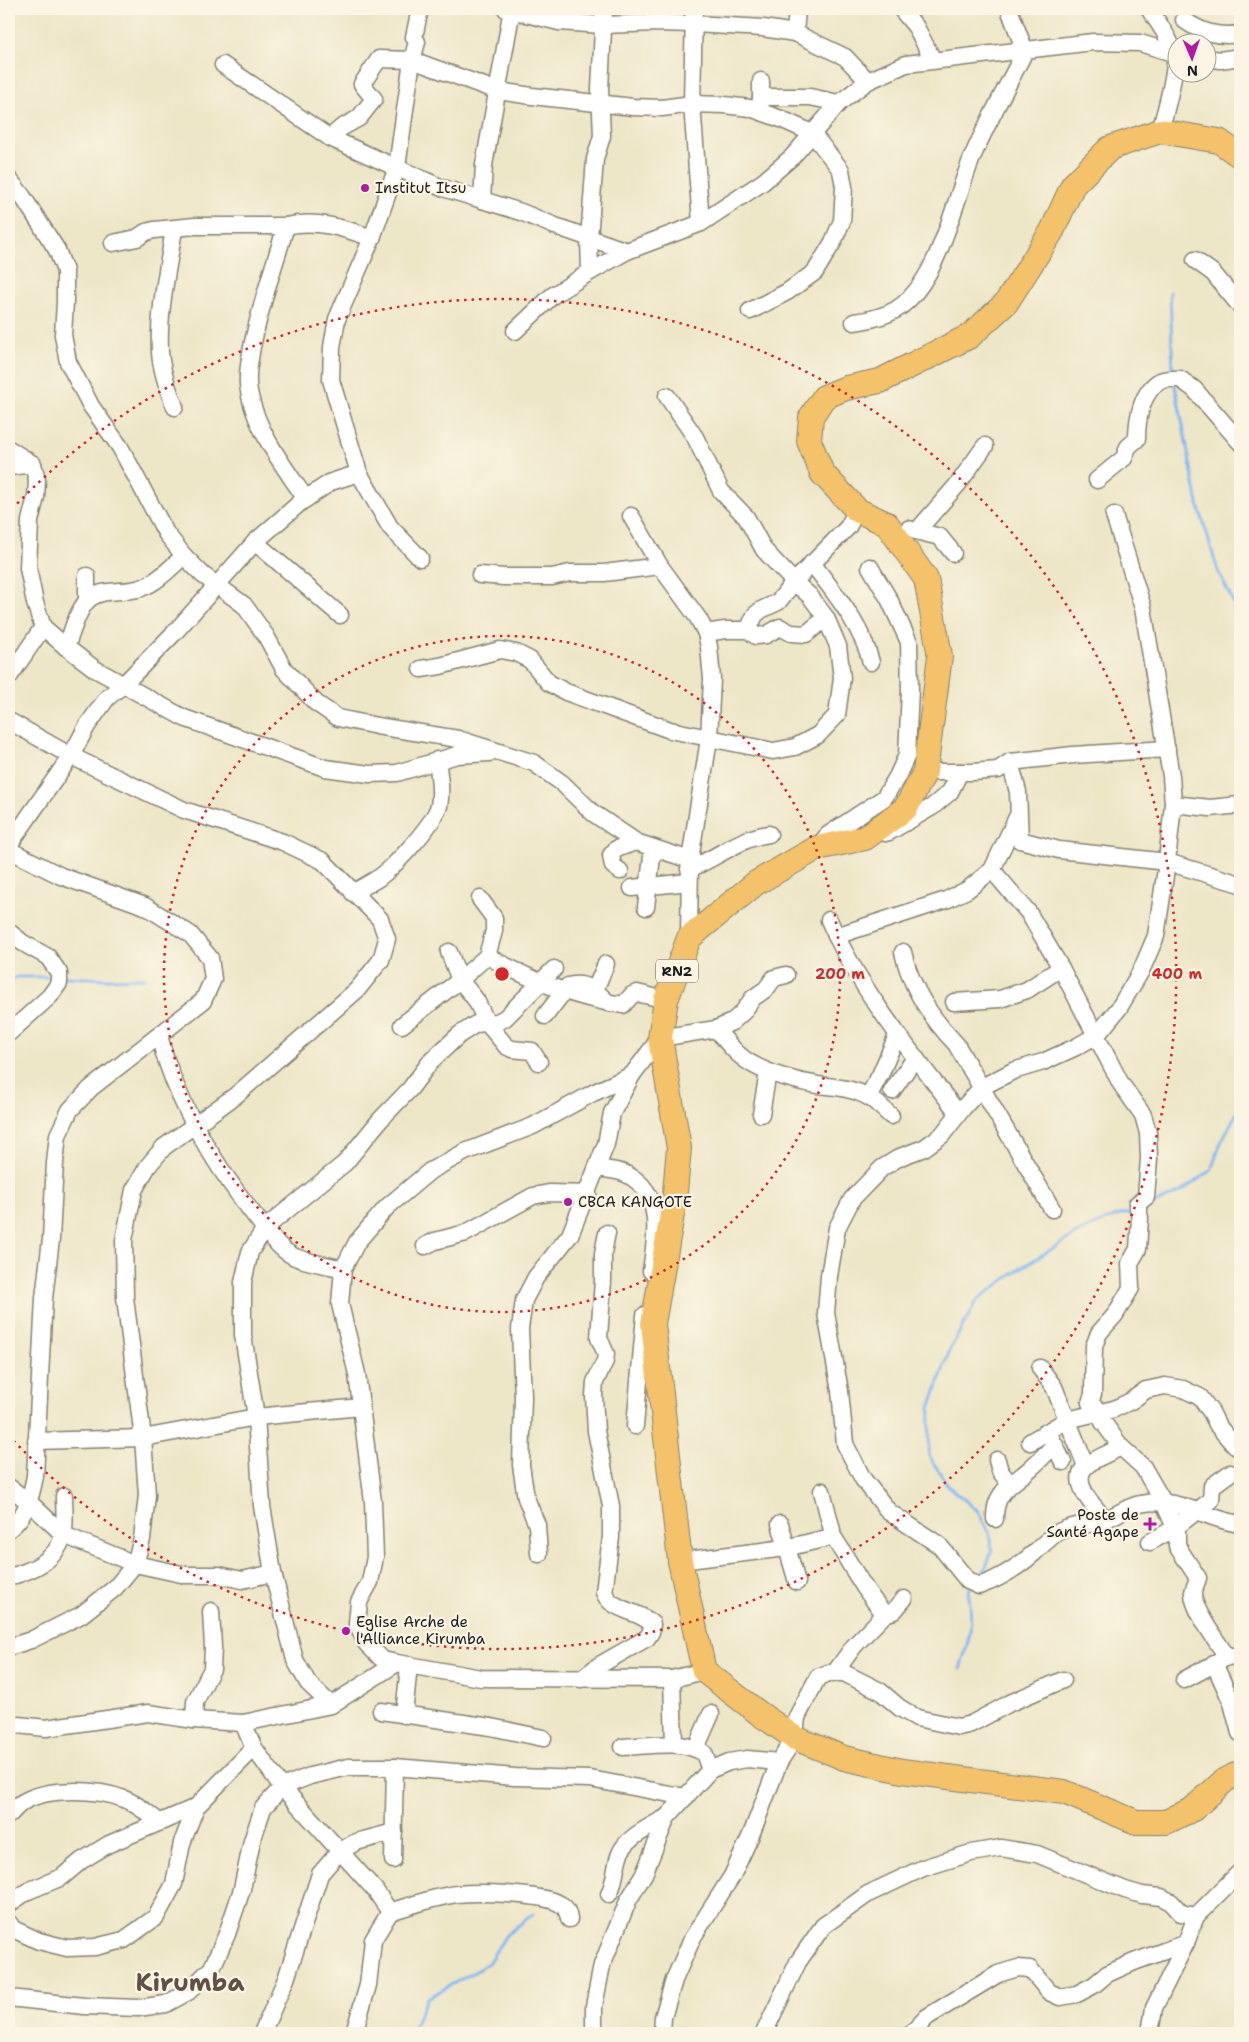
<svg xmlns="http://www.w3.org/2000/svg" width="1249" height="2042" font-family="'Shantell Sans',sans-serif">
<rect width="100%" height="100%" fill="#fcf5e5"/>
<filter id="ink" filterUnits="userSpaceOnUse"><feTurbulence type="fractalNoise" baseFrequency=".02" numOctaves="2"/><feDisplacementMap in="SourceGraphic" scale="10" xChannelSelector="R" yChannelSelector="G"/><feConvolveMatrix kernelMatrix="1 2 1 2 8 2 1 2 1" color-interpolation-filters="sRGB"/></filter>
<filter id="wash" filterUnits="userSpaceOnUse"><feTurbulence type="fractalNoise" baseFrequency=".0096" numOctaves="4" result="noise"/><feDisplacementMap in="SourceGraphic" scale="20" xChannelSelector="R" yChannelSelector="G"/><feGaussianBlur stdDeviation="1.12" result="paint"/><feColorMatrix in="noise" values="0 0 0 0 0 0 0 0 0 0 0 0 0 0 0 0 0 1.4 0 .05"/><feComposite in="paint" operator="in"/></filter>
<g filter="url(#wash)">
<rect width="100%" height="100%" fill="#ede6c7"/>
<g fill="none" stroke-linecap="round" stroke-linejoin="round">
<g stroke="#86b7f2" stroke-width="3">
<path d="M1170,292L1173,374"/>
<path d="M1175,385L1198,504L1218,571L1240,616"/>
<path d="M65,977L108,979L144,978"/>
<path d="M9,981L17,977H54"/>
<path d="M1144,1209L1182,1191L1211,1170L1222,1140L1240,1107"/>
<path d="M978,1579L983,1574L992,1551L989,1533L978,1511L949,1487L929,1456L930,1408L950,1349L978,1299L1024,1266L1078,1233L1116,1216L1133,1212"/>
<path d="M960,1669C970,1638 974,1624 968,1591L970,1588"/>
<path d="M414,2033V2026L427,1998L487,1965L506,1935L533,1914"/>
</g>
</g>
</g>
<g filter="url(#ink)">
<g fill="none" stroke-linecap="round" stroke-linejoin="round">
<defs>
<g id="minor">
<path d="M420,9L414,37L417,42L412,60L397,167L372,238L337,319L332,347L331,380L359,473L390,527L420,558"/>
<path d="M506,9L559,22L603,25L656,23L694,24L763,28L795,33L845,57L868,81"/>
<path d="M694,9L692,104L701,223"/>
<path d="M901,9L916,27L933,60"/>
<path d="M1149,9C1158,22 1169,37 1174,52C1179,64 1164,117 1160,131"/>
<path d="M1184,20C1202,33 1218,37 1240,34"/>
<path d="M795,33L797,9"/>
<path d="M1206,58L1220,60L1240,57"/>
<path d="M223,65L330,138L440,187L521,212L555,226L627,251"/>
<path d="M761,81V97"/>
<path d="M760,111L761,97H810L839,103"/>
<path d="M330,138L341,128L359,118L374,99L362,84L379,59L412,60L498,91L532,96L633,107L662,108L692,104L724,105L750,108L781,119L812,133L841,170L844,187L842,221L833,242L815,272L787,292L750,311"/>
<path d="M9,179L23,197L57,250L65,271V302L63,335L68,362L91,406L120,447L166,533L184,556L203,575L244,605L266,636L284,669L316,703L338,718L377,726L458,739L534,763L562,783L593,813L636,842L690,860"/>
<path d="M482,200L484,165L512,9"/>
<path d="M286,226C274,266 260,306 252,347C250,359 247,372 248,384C252,425 284,467 306,499"/>
<path d="M174,229C168,269 158,311 160,352C161,368 169,392 175,407"/>
<path d="M113,243L137,238L146,232L154,230L195,226H286C316,219 344,228 372,238"/>
<path d="M1195,260L1213,273L1240,306"/>
<path d="M590,272L589,239L595,159L602,136L600,89L604,9"/>
<path d="M854,322C869,320 884,317 897,309C941,280 954,198 974,153C989,119 1008,85 1025,51L1009,9"/>
<path d="M515,331L552,296L590,272L627,251L701,223L763,182L792,157L839,103L868,81L906,64L1093,42L1140,43L1176,54"/>
<path d="M9,449L33,464L37,480L36,497L30,521L28,568L35,603L43,627L66,647L95,669L184,718L325,768L369,774L397,773L457,755L489,753"/>
<path d="M9,467L33,464"/>
<path d="M1097,480L1124,458L1128,447L1137,439C1137,420 1141,392 1160,381C1166,378 1174,379 1180,379L1194,389L1240,442"/>
<path d="M1114,515L1143,608L1171,776L1173,804L1167,862L1156,936L1141,971L1119,1008L1097,1035L1076,1047L1043,1062L1013,1071L982,1087L963,1108L942,1135L924,1148L900,1157L882,1168L852,1199L837,1228L829,1276L826,1313L840,1391L845,1444L863,1479L889,1512L939,1545L968,1581L979,1586C999,1579 1018,1567 1034,1553C1042,1546 1051,1535 1061,1531C1074,1524 1088,1526 1101,1521C1115,1517 1125,1507 1140,1504C1180,1496 1204,1519 1240,1524"/>
<path d="M631,516L660,566L698,618L706,633L709,647L712,679L709,739L690,860L689,938"/>
<path d="M908,529L940,537L953,553"/>
<path d="M917,531L958,484L985,446"/>
<path d="M255,542L340,615"/>
<path d="M812,563C835,594 861,624 871,662"/>
<path d="M480,575L504,577H552L570,573H604L660,566"/>
<path d="M87,601V576"/>
<path d="M748,630L755,615L761,610L778,602L794,582L848,527L857,510"/>
<path d="M706,633L725,630H748L756,636L766,635L780,627L791,633L806,634L826,618"/>
<path d="M66,647C72,633 76,614 86,602C99,587 124,594 141,588C157,583 171,567 184,556"/>
<path d="M421,669L440,666L500,650L516,653L530,660L549,683L566,692L670,730L773,751L795,747L818,735L837,715L842,678L838,646L826,618L810,596L794,582L764,550L746,517L721,491L695,437L667,396"/>
<path d="M9,677L43,627"/>
<path d="M9,721L71,756L184,810L283,842L323,861L380,919L387,939L381,960L357,990L235,1096L164,1147L148,1166L134,1190L124,1240L125,1298L143,1438L147,1495L142,1539L135,1564L115,1588L81,1615L31,1640L9,1647"/>
<path d="M1010,762L1018,792L1020,840L1059,850L1167,862L1240,884"/>
<path d="M925,772H973L998,770L1010,762L1073,755L1167,749"/>
<path d="M1173,804L1210,808L1240,805"/>
<path d="M885,833L889,832L932,807L950,792L960,772"/>
<path d="M9,845L71,756L87,726L107,698L124,684L176,631L255,542L301,502L331,482L359,473"/>
<path d="M817,848L828,835L884,798L897,777L907,755L910,690L909,642L889,599L870,567"/>
<path d="M9,850L61,876L145,906L190,934L210,958L213,979L203,1001L91,1088L70,1110L58,1135L55,1163L51,1239L44,1298L35,1476C31,1497 27,1515 9,1529"/>
<path d="M689,869C718,858 738,838 769,834"/>
<path d="M992,870L1028,912L1061,968L1121,1084L1143,1115L1148,1133L1149,1159L1146,1197L1137,1204L1140,1218L1138,1249L1130,1263L1131,1288L1115,1315L1099,1333L1094,1346L1093,1394L1090,1403L1099,1411L1103,1422L1121,1447L1143,1467L1151,1481L1164,1503L1177,1532V1546L1198,1578C1197,1583 1193,1589 1193,1593C1192,1608 1219,1644 1227,1657"/>
<path d="M620,871L613,866L611,855L616,849L636,842"/>
<path d="M632,888L689,882"/>
<path d="M353,893C362,887 371,883 380,877C396,865 433,825 439,806C442,792 439,774 437,760"/>
<path d="M646,907L653,848"/>
<path d="M829,920C860,991 911,1052 958,1113"/>
<path d="M9,932L23,943L48,957L59,973V983L50,996L9,1033"/>
<path d="M836,936L946,900L967,890L992,870L1017,817"/>
<path d="M449,952L460,980L476,1000L487,1023L506,1046L512,1049L532,1051L539,1062"/>
<path d="M903,952C911,988 930,1017 956,1044L1052,1209"/>
<path d="M487,956C531,980 573,998 623,1005L632,995L637,993L666,1000"/>
<path d="M595,990L606,964"/>
<path d="M954,1002L1000,999L1027,990L1061,968"/>
<path d="M545,1016L568,986C585,981 597,991 608,1003"/>
<path d="M402,1025L460,980L487,956L494,931V918L480,899"/>
<path d="M716,1029C726,1041 737,1056 752,1064C769,1074 798,1082 818,1085C835,1087 851,1088 867,1096C876,1101 883,1109 891,1116"/>
<path d="M159,1036C176,1102 213,1163 255,1216C266,1230 279,1250 295,1257C310,1263 328,1265 343,1269"/>
<path d="M892,1091L915,1058"/>
<path d="M868,1097L881,1073L897,1035"/>
<path d="M761,1114L768,1072"/>
<path d="M597,1168C607,1170 619,1170 628,1175C664,1194 656,1238 651,1271"/>
<path d="M425,1246L435,1241L466,1233L533,1196L549,1193L588,1194"/>
<path d="M1040,1368L1054,1387L1086,1466"/>
<path d="M635,1426L645,1315"/>
<path d="M1050,1436L1063,1462"/>
<path d="M36,1441L143,1438L256,1417L361,1407"/>
<path d="M1030,1442L1067,1420L1114,1409L1131,1401L1146,1390L1165,1386L1183,1389L1200,1397L1211,1412L1218,1426L1235,1446"/>
<path d="M997,1460L1000,1471L1010,1484"/>
<path d="M9,1487L30,1503L64,1535L135,1564L186,1575H219L242,1580L273,1573"/>
<path d="M995,1519C994,1490 1014,1484 1032,1467C1040,1460 1047,1452 1055,1445"/>
<path d="M1106,1520C1095,1508 1069,1482 1086,1466C1095,1458 1110,1453 1121,1447"/>
<path d="M780,1524L797,1582"/>
<path d="M832,1535C850,1562 863,1590 885,1614"/>
<path d="M1150,1542L1175,1528L1211,1500L1212,1486L1230,1473"/>
<path d="M539,1554L537,1525L526,1498L521,1465L523,1397L520,1329L524,1300L536,1277L570,1235L606,1144L612,1113L632,1075"/>
<path d="M680,1561L786,1548L827,1538L832,1535V1530L822,1491"/>
<path d="M9,1577C31,1571 56,1561 63,1536C66,1526 64,1507 64,1496"/>
<path d="M397,1663L383,1660L366,1643L357,1623L359,1602L370,1582L375,1557L373,1502L357,1374L340,1304L343,1269L357,1242L387,1207L430,1171L465,1152L533,1126L593,1093L632,1075L660,1038L716,1029L732,1022L743,1012L753,998L766,989L774,978L786,975"/>
<path d="M1214,1663L1232,1703L1240,1733"/>
<path d="M836,1671L854,1646L885,1614L894,1611L904,1599"/>
<path d="M581,1679L598,1666L647,1638L651,1632L652,1624C639,1610 610,1611 604,1592L611,1537V1506L596,1431L594,1396L595,1382L605,1361L606,1354L599,1338L603,1280V1253L607,1233"/>
<path d="M672,1679L674,1744"/>
<path d="M1184,1680L1227,1657L1240,1655"/>
<path d="M331,1705L308,1683L295,1660L273,1573L262,1506L256,1417L243,1335V1282L250,1252L265,1228L345,1163L380,1120L410,1089L431,1061L459,1035L476,1024L497,1022L505,1018L554,969"/>
<path d="M381,1711L491,1727L543,1738"/>
<path d="M404,1715L409,1665"/>
<path d="M194,1720L195,1702L212,1669L213,1647L211,1611"/>
<path d="M243,1723L254,1748L282,1787L375,1890L390,1912"/>
<path d="M9,1724L46,1728L148,1713L194,1720L243,1723L331,1705L397,1663L481,1678L672,1679L704,1671"/>
<path d="M623,1747C649,1746 681,1739 704,1753L710,1770"/>
<path d="M696,1748L711,1714"/>
<path d="M9,1815C13,1811 18,1805 23,1802C48,1787 97,1789 124,1799C137,1804 148,1813 159,1822"/>
<path d="M393,1860L395,1767"/>
<path d="M609,1894C615,1882 615,1869 619,1856C625,1837 652,1826 667,1817"/>
<path d="M9,1904L28,1891L62,1877L81,1861L109,1844L196,1807L254,1748"/>
<path d="M9,1923L13,1929L39,1941L67,1948L95,1947L124,1940L156,1917L174,1884L182,1843L196,1807"/>
<path d="M9,1998L84,2006L138,2008L166,2004L188,1992L212,1968L227,1934L242,1889L252,1841L263,1808L282,1787L310,1776L348,1767H395L515,1777L590,1779L686,1797"/>
<path d="M262,2033L286,1979L320,1874L339,1852L356,1842L394,1832"/>
<path d="M354,2033L368,1985L373,1940L390,1912C412,1905 434,1897 457,1894C477,1892 548,1893 563,1906C567,1909 568,1914 569,1919"/>
<path d="M594,2033V2006L602,1965L628,1901L644,1874L667,1817L710,1770L729,1762L747,1759L779,1762"/>
<path d="M662,2033L663,2017L674,1980L693,1937L732,1876L751,1835L779,1762L795,1738L797,1717L818,1677L828,1673H844L880,1691L900,1708L917,1718L959,1727L971,1724L1010,1703L1063,1680"/>
<path d="M764,2033L798,1962L823,1926L868,1894L923,1868L971,1853L1001,1848L1037,1854L1125,1890L1142,1895L1161,1897L1171,1902L1181,1913L1196,1916"/>
<path d="M912,2033L927,2017L998,1974L1018,1968L1030,1969L1049,1992L1060,1997L1077,1994L1094,1985L1107,1974L1134,1962L1186,1943"/>
<path d="M1150,2033L1154,2008L1186,1943L1196,1916L1240,1872"/>
</g>
<path id="highway" d="M1240,156L1219,141L1160,131L1110,148L1073,185L1052,231L1006,303L970,336L880,381L846,388L824,397L811,417L809,441L822,473L857,510L887,524L926,579L940,656L925,772L906,808L865,838L817,848L756,883L689,938L666,1000L660,1038L679,1148L674,1203L653,1324L680,1561L704,1671L760,1714L795,1738L844,1758L902,1771L1064,1792L1136,1822H1166L1193,1809L1225,1780L1240,1773"/>
</defs>
<use href="#minor" stroke="#848172" stroke-width="19"/>
<use href="#highway" stroke="#848172" stroke-width="26"/>
<use href="#minor" stroke="#fff" stroke-width="16"/>
<use href="#highway" stroke="#f3c26a" stroke-width="24"/>
</g>
</g>
<g fill="none" stroke="#d62828" stroke-width="2.5" stroke-dasharray="2.5 5">
<circle cx="502" cy="974" r="338"/>
<path d="M12 509A675 675 0 1 1 12 1439"/>
</g>
<g fill="#b5179e" stroke="#fcf5e5" stroke-width="2">
<circle cx="365" cy="188" r="5"/>
<circle cx="568" cy="1202" r="5"/>
<path d="M1147.5 1516.5h5v5h5v5h-5v5h-5v-5h-5v-5h5z"/>
<circle cx="346" cy="1631" r="5"/>
</g>
<g text-anchor="middle" stroke-width="4.5" stroke-linejoin="round" paint-order="stroke">
<rect fill="#fcf5e5" stroke="#5f5d58" stroke-width="1" x="656" y="959.5" width="42" height="23" rx="4"/>
<g font-size="14" font-weight="bold" fill="#1c1c1c">
<text x="677" y="976">RN2</text>
</g>
<g font-size="15" fill="#1c1c1c" stroke="#fcf5e5" text-anchor="start">
<text x="375" y="193">Institut Itsu</text>
<text x="578" y="1207">CBCA KANGOTE</text>
<text x="1139" y="1520" text-anchor="end">Poste de<tspan x="1139" dy="17">Santé Agape</tspan></text>
<text x="356" y="1627">Eglise Arche de<tspan x="356" dy="17">l'Alliance Kirumba</tspan></text>
</g>
<g font-size="25" font-weight="bold" fill="#615048" stroke="#fcf5e5">
<text x="190" y="1991">Kirumba</text>
</g>
</g>
<circle cx="502" cy="974" r="8" fill="#d62828" stroke="#fcf5e5" stroke-width="2.5"/>
<g font-size="15" text-anchor="middle" font-weight="bold" fill="#d62828" stroke="#fcf5e5" stroke-width="4.5" stroke-linejoin="round" paint-order="stroke">
<text x="840" y="979">200 m</text>
<text x="1177" y="979">400 m</text>
</g>
<rect width="1249" height="2042" fill="none" stroke="#fcf5e5" stroke-width="30"/>
<g transform="translate(1192 58) rotate(178)"><circle r="24" fill="#fcf5e5" stroke="#a29e95"/>
<path d="M0-4L9 19L0 12L-9 19Z" fill="#b5179e"/>
<text y="-8" font-size="14" font-weight="bold" text-anchor="middle" fill="#1c1c1c">N</text>
</g>
</svg>
